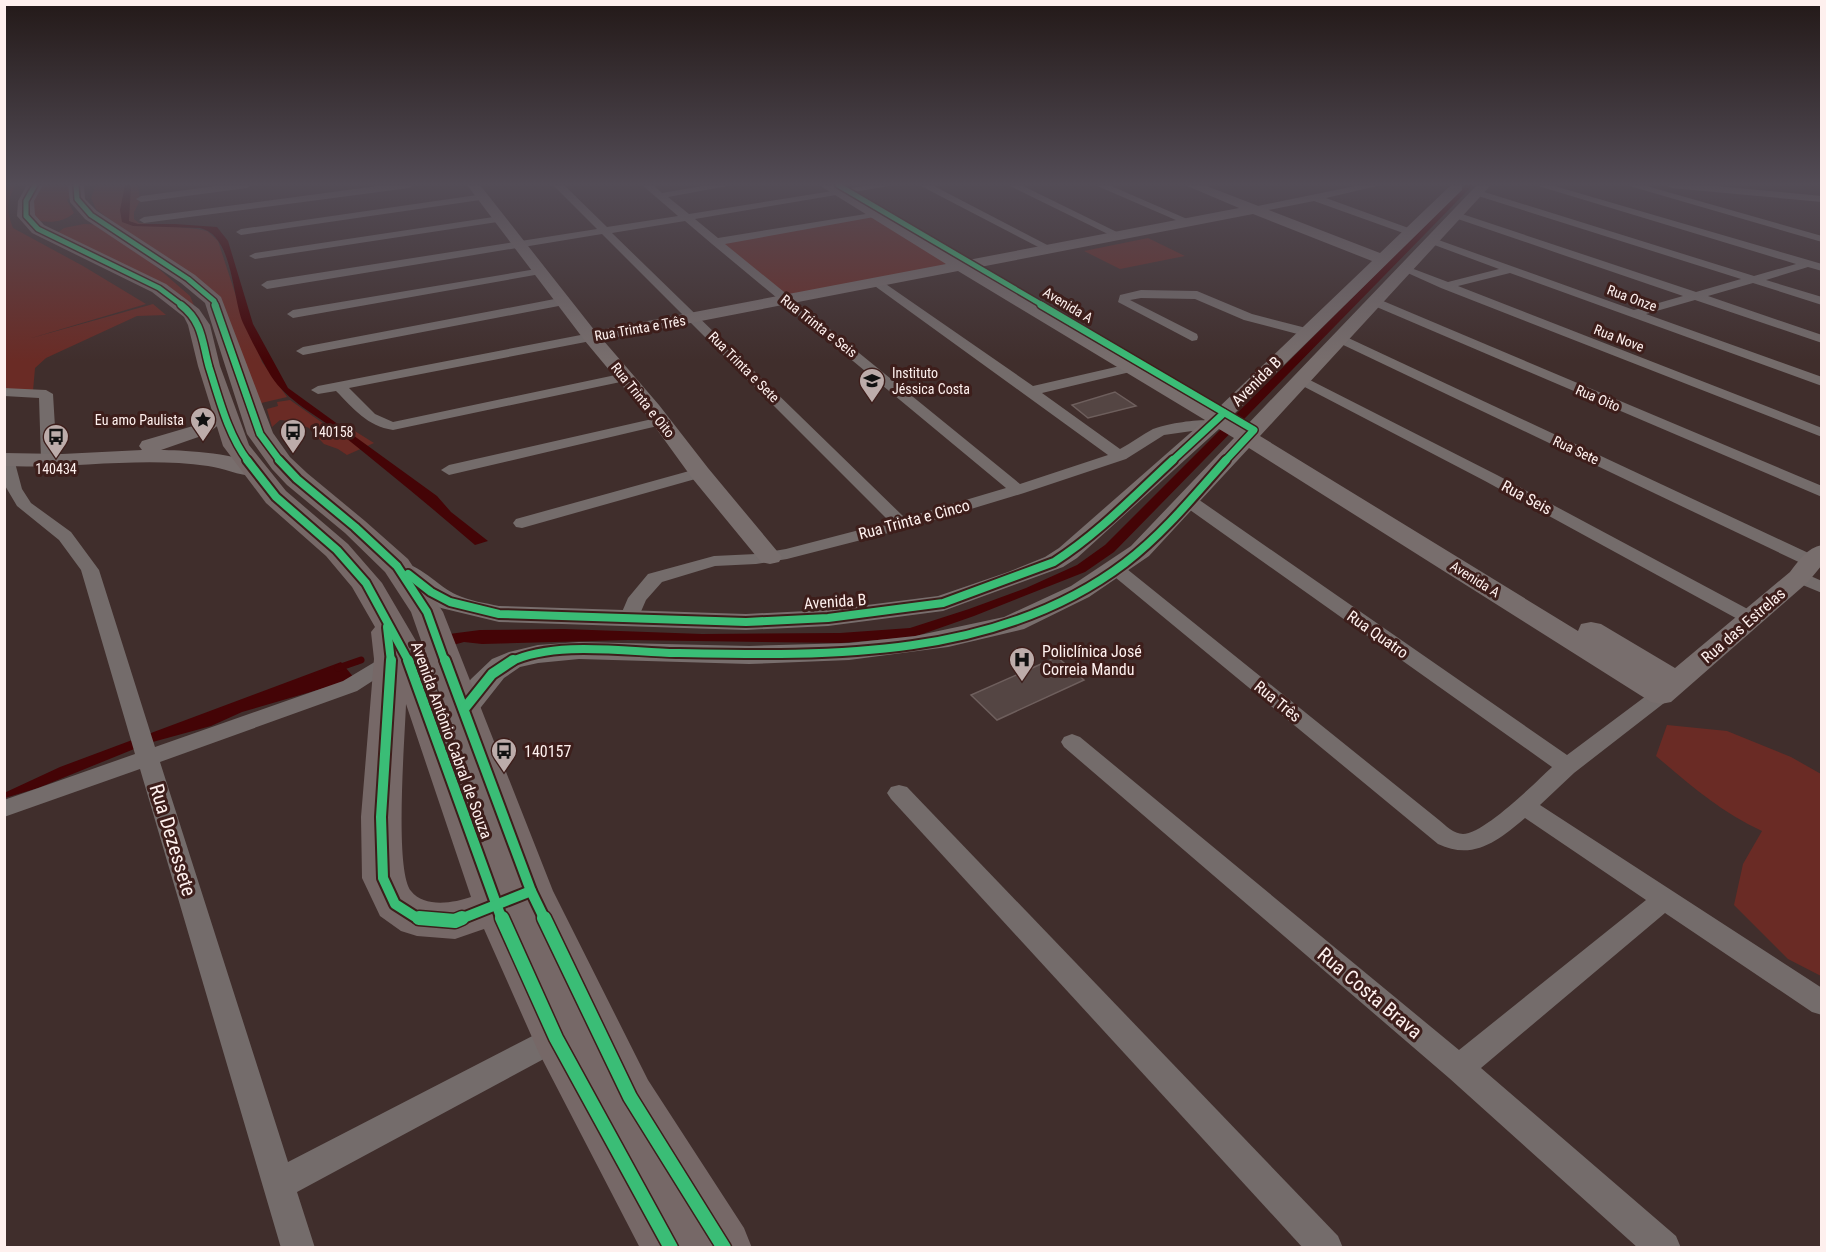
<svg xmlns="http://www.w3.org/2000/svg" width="1826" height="1252" font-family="'Roboto Condensed',sans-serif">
<rect width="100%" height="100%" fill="#402e2c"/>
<g fill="#6a2b25">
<path d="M4,185H16C6,202 6,210 13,228L83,266L146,304L28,339L153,304L166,315L137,316L46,358L35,368L33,391L5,390Z"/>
<path d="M35,185H76L75,192L67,200L74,213C62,224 45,223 30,219Z"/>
<path d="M96,185H138L140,201L134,212V219L139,223L197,229L207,231L218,241L236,296L262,362L287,397L257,404L218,301L96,209L91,198Z"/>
<path d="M877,215L961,265L788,300L717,242Z"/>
<path d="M84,224L105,225L114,230L190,296L195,308L57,233L64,228Z"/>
<path d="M1148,238L1185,256L1120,269L1084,251Z"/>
<path d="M290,400L324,424L345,425L374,443L347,455L338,449L324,444L309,428L291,421L280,420L272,427L267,409L278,406L277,402Z"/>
<path d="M1667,725L1727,731L1791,757L1821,774V976L1788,959L1734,905L1743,864L1762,831C1722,813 1689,784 1656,756Z"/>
</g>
<g fill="#440406">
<path d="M125,185H131L129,221L138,224H175L217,227L228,241L253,324L288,388L437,496L451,512L488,541L475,545C431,507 386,470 341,434C318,416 287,401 271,376C261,359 251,340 243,323C232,297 233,235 200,228L133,226L122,222L120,210Z"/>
<path d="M1465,185H1473L1114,552L1085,572L974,616L914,637L841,643L628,640L482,644L464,642L453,645L449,634L480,630L564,629L702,634L840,633L910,628L969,609L1026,588L1077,565L1105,545Z"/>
<path d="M341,662L355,679L242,712L211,726L149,743L38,788L5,798L4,793L60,767Z"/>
</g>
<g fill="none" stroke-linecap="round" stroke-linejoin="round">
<path stroke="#440406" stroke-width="5" d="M357,662L361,660"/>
<path stroke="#440406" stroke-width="7" d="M338,668L361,660"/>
</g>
<g fill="#544543" stroke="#6e5f5d" stroke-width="1.5">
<path d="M1115,392L1136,406L1088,418L1072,405Z"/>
<path d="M1057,657L1084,680L997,720L971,695Z"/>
</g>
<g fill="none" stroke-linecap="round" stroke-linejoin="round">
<g fill="#746c6b" fill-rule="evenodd">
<path d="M223,185H252L247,188L141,202L136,199L141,196Z"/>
<path d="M385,185H414L409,188L144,223L139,220L144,217Z"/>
<path d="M553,185H564L607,227L678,216L642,185H653L662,193L708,185H733L668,197L689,214L870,185H895L695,219L718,238L878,212V216L874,217L725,244L1020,484L1108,455L872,284V280H880L1033,386L1142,361L1147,362L1149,365L1147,368L1042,393L1120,449C1131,443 1142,435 1153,429C1165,424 1212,415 1220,424L1213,428L1164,435L1126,459L1024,493L908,528L787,559L756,564L715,566L662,582L646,600L636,623H622L619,619L628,598L648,574L714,556L756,554L786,549L890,522L602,234L267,289L261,285L267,281L597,229ZM685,221L712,244L1006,488L905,518L612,233Z"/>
<path d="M919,185H932L1055,249L1050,252L1046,251Z"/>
<path d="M1008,185H1021L1125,236L1124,238H1116Z"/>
<path d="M1095,185H1109L1194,222L1185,224Z"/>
<path d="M1360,185H1381L1326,198L1414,230V234H1406L1314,201L1253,213L1248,210L1253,207Z"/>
<path d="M1535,185H1551L1822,264V271L1808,267L1766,280L1822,297V305L1753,283L1708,296L1822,335V343L1695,300L1646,314L1822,377V386L1510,273L1458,286L1822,428V437L1441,288L1401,270L1403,268H1411L1448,282L1499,269L1429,243L1428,241L1433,238L1634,310L1683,296L1452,217V213L1456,212L1696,292L1741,279L1475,195V191L1478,190L1754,276L1796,264Z"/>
<path d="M1626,185H1643L1822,236V242Z"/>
<path d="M1666,185H1705L1822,196V202L1671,188Z"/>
<path d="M484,194L489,197L487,199L241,235L236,232L241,229Z"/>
<path d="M500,216L504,217V221L255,259L249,256L255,253Z"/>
<path d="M542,268L546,269V273L293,318L287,314L293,310Z"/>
<path d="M1141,290L1197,291L1252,314L1310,329L1311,332L1305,336L1244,320L1195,299L1141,298L1130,300L1197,334L1198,337L1197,340L1192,341L1118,302L1120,295Z"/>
<path d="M565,297L569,298V304L303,355L296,351L303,347Z"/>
<path d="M1376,298L1822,486V497L1372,305L1370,302Z"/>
<path d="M591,333L596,334L597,337L596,340L349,388L375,414L393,422L625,373L632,377L630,380L393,430C367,426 354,409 336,391L318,394L311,390L318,386Z"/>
<path d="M1342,335L1817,557L1820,561L1817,565H1805L1337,342L1336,339Z"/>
<path d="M1302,376L1497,475L1757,614L1760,618L1757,622H1743L1485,481L1297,383L1295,380L1297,377Z"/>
<path d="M4,388L46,390L53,394L57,460L55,463H43L41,460L39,398L4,396Z"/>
<path d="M661,417L666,418L668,421L666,424L449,475L441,470L449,465Z"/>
<path d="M4,455L12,456L14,459L22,489L31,503L71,532L99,570L155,747L343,681L388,654L395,652L402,654L405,658L402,662L357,691L160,762L288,1162L546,1029L556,1025L566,1029L570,1038L566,1047L297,1192L315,1248H281L140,769L4,817V800L135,754L81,570L59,540L17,506L4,484Z"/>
<path d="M700,468L708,473L706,476L522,528L516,527L513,523L516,519Z"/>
<path d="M1189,496L1195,497L1567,755L1654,690L1661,688L1668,690L1672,695L1668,700L1574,773L1540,805L1822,988V1015L1812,1012L1665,913L1481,1068L1676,1236L1681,1248H1638L1449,1078L1064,747L1061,742L1064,737L1072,734L1080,737L1459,1050L1646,900L1525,818C1498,841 1473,861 1438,844L1110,573L1107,569L1110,565H1122L1439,820C1445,825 1454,834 1463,834C1484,834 1536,782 1552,767L1183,505L1181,501L1183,497Z"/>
<path d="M1799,571L1822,581V593L1793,581L1790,577L1793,573Z"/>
<path d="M899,785L907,787L1338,1236L1343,1248H1303L891,799L887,793L891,787Z"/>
</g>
<g fill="#786e6d" fill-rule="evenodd">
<path d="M467,185H480L595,331L946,264L819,185H835L963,261L1239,208L1185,185H1204L1380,253L1451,185H1462V190L1230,418L1245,427L1477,185H1491L1260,436L1578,631L1581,624L1591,622L1601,624L1675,668L1790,572C1799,560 1807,548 1822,545V565L1808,582L1671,702L1661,704L1651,702L1249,448L1149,556L1089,597L1024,629L948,647L849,660L749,664L579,659L538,663L520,667L504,678L474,716L464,719L454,716L449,709L471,679L492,659L509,652L538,645L579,642L749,646L849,643L915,636L1004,617L1071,586L1131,546L1234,438L1219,429L1077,558L1063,567L943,611L828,626L746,630L499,622L441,608L422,597L391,573L387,568L391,563C415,557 436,586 457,595C470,601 485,603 499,606L746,614L828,610L938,596L1008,572L1045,557L1059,548L1205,420L958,271L603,340L659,405L708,468L782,557L779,562L770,564L761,562L692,478L645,413L585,341ZM1253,214L1372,261L1216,410L975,268Z"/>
<path d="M225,406L232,408L235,412L207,434L161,450C181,450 254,454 265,470L262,475C245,479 225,468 208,466C141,456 72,469 4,466V453L62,454L142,450L139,446L142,441L193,426L218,408Z"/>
</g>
<path fill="#766867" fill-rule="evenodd" d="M27,185H43L34,201L35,215L44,225L166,284L199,309L210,325L220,366L249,445L286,491L348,544L382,583L423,653L462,757L411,612L385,572L345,533L287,485L272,469L247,434L205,303L181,283L85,219L70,202L68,185H84L85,199L97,211L195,275L221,297L273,433L290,457L307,473L365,521L408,559L443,612L553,891L648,1080L744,1228L752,1248H640L539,1053L484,929L455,939L417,936L401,931L380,916L362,878L361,817L374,659L371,632L375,627L352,587L326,556L266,503L223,446L198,366L188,325L184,317L152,292L32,233L17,216L18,201ZM406,704L471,897C454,903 424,908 411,891C394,870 405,737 406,704Z"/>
<defs>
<g id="cycleway-far4">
<path d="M35,185L26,201V216L38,229L159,288L183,306"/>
<path d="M76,185L77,199L91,215L188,279L214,301L216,306"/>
<path d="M838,185L1044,306"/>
</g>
<g id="cycleway-far3">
<path d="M181,305C203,322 202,342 209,367C219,398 228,435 248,461"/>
<path d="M215,305L260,434L280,461"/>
<path d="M1041,305L1254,430L1225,461"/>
<path d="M1172,461L1224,413"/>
</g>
<g id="cycleway-far2">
<path d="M247,460L276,497L337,550L366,583L409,662"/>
<path d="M279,460L297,479L355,527L397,566L427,612L445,662"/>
<path d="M408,574L431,592L450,602L499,614L746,622L828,618L943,603L1054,562C1098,534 1135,495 1173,460"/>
<path d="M387,627L391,662"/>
<path d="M510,662C555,640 627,652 676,653C829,656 997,660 1125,563C1163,534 1194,496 1226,460"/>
</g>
<g id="cycleway-far1">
<path d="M391,660L381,817L383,878L395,904L417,918L438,920"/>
<path d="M408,660L502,920"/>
<path d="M445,660L531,891L545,920"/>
<path d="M464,709L492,674L513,660"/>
<path d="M458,920L531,891"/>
</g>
<g id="cycleway">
<path d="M419,918L455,921L462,918"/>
<path d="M502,918L556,1038L671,1248"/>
<path d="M544,918L630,1097L724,1248"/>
</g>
</defs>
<use href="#cycleway-far4" stroke="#3d1e1b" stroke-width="8"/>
<use href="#cycleway-far3" stroke="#3d1e1b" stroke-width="10"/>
<use href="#cycleway-far2" stroke="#3d1e1b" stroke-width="12"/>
<use href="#cycleway-far1" stroke="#3d1e1b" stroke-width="14"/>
<use href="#cycleway" stroke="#3d1e1b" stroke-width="17"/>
<use href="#cycleway-far4" stroke="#3abd76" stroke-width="5"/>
<use href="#cycleway-far3" stroke="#3abd76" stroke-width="7"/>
<use href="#cycleway-far2" stroke="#3abd76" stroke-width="8"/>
<use href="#cycleway-far1" stroke="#3abd76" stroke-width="10"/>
<use href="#cycleway" stroke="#3abd76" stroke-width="14"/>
</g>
<linearGradient id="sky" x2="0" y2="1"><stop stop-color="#231918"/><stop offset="0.51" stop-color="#534c56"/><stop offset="1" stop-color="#534c56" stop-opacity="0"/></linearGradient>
<rect width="1826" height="361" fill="url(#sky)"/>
<defs>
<symbol id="school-pin" viewBox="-11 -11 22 30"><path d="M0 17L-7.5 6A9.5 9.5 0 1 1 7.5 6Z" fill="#bcacaa" stroke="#3d1e1b"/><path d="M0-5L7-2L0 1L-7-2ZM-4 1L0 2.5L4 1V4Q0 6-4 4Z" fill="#111"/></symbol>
<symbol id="sight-pin" viewBox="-11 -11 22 30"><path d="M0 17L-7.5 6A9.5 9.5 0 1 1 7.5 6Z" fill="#bcacaa" stroke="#3d1e1b"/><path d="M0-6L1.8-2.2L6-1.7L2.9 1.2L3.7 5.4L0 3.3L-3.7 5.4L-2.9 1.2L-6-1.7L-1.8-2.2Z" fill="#111"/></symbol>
<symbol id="bus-pin" viewBox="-11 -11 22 30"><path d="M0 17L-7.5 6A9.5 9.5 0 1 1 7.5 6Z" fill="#bcacaa" stroke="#3d1e1b"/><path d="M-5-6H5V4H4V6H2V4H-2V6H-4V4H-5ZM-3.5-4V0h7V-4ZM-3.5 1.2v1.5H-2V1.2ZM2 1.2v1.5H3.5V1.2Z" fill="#111"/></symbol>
<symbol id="hospital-pin" viewBox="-11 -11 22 30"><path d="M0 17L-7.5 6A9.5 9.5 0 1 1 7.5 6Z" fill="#bcacaa" stroke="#3d1e1b"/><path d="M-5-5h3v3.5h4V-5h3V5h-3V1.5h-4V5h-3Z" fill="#111"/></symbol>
</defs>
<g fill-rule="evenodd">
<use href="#school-pin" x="857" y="366" width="30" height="40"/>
<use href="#sight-pin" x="188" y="405" width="30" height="40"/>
<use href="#bus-pin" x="278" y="417" width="30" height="40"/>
<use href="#bus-pin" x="41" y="422" width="30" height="40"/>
<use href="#hospital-pin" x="1007" y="645" width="30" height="40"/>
<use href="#bus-pin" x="489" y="736" width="30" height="40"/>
</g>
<g text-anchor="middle" stroke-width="6" stroke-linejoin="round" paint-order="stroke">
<g font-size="14" fill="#fef0ee" stroke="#3d1e1b">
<text transform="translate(1632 298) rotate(20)" y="5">Rua Onze</text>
<text transform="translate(1068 305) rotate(31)" y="5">Avenida A</text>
<text transform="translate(819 326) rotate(38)" y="5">Rua Trinta e Seis</text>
<text transform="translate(640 328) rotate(-10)" y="5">Rua Trinta e Três</text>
<text transform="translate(1619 338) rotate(21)" y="5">Rua Nove</text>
<text transform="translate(744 367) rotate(45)" y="5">Rua Trinta e Sete</text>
<text transform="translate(1598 398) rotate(23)" y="5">Rua Oito</text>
<text transform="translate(643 400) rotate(51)" y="5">Rua Trinta e Oito</text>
<text transform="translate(1576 450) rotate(25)" y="5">Rua Sete</text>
<text transform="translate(1475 579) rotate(32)" y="5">Avenida A</text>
</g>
<g font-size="14" fill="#fef0ee" stroke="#3d1e1b" text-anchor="start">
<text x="892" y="378">Instituto<tspan x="892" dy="16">Jéssica Costa</tspan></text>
<text x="184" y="425" text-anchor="end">Eu amo Paulista</text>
<text x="312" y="437">140158</text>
<text x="56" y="474" text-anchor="middle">140434</text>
</g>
<g font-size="16" fill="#fef0ee" stroke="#3d1e1b">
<text transform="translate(1256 381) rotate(-45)" y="6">Avenida B</text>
<text transform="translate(1527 497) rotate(28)" y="6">Rua Seis</text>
<text transform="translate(914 519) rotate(-15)" y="6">Rua Trinta e Cinco</text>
<text transform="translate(835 601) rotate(-4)" y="6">Avenida B</text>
<text transform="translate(1743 625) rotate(-41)" y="6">Rua das Estrelas</text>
<text transform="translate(1378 634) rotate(35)" y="6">Rua Quatro</text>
<text transform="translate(1278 701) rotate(39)" y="6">Rua Três</text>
<text transform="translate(452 740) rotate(70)" y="6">Avenida Antônio Cabral de Souza</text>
</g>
<g font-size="16" fill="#fef0ee" stroke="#3d1e1b" text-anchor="start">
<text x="1042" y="657">Policlínica José<tspan x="1042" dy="18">Correia Mandu</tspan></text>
<text x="524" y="757">140157</text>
</g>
<g font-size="20" fill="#fef0ee" stroke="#3d1e1b">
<text transform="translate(173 840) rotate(73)" y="7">Rua Dezessete</text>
<text transform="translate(1370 993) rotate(40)" y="7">Rua Costa Brava</text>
</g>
</g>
<rect width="1826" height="1252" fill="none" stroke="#fef0ee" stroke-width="12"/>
</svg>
